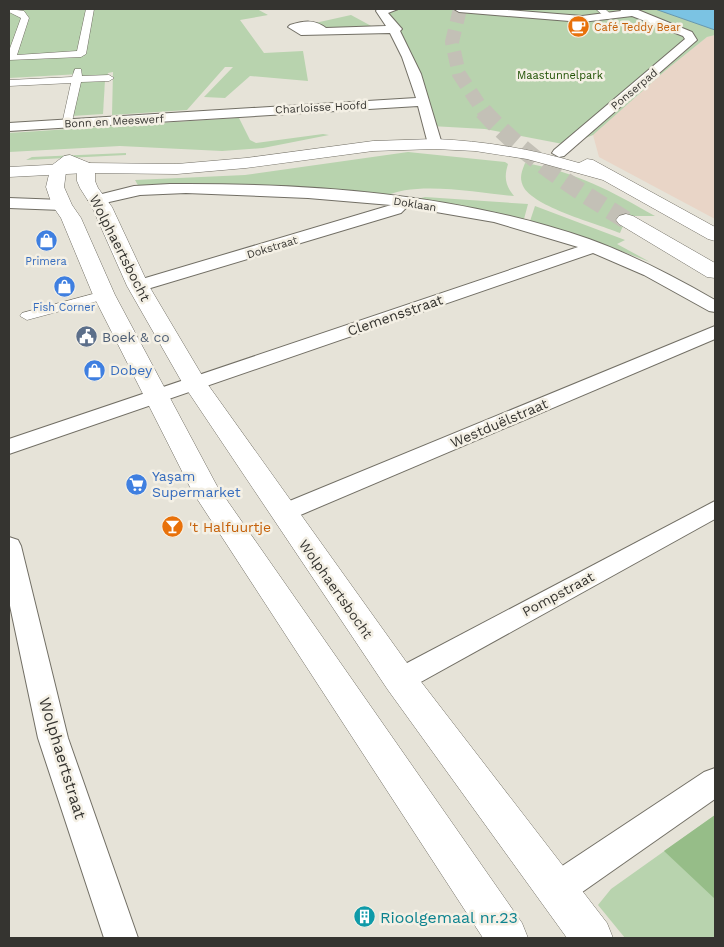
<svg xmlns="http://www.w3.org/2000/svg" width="724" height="947" font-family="'Work Sans',sans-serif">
<rect width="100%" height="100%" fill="#e6e3d8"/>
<path fill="#e9d5c7" d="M715,35V219L599,157L593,135L666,70L707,37Z"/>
<g fill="#b8d3ae">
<path d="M9,9H257L268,15L240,20L264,53L303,51L308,81L250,76L225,98L204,97L233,67H225L187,110L112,115L113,72L108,73L107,77L80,79V74L9,78Z"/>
<path d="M377,9H655L715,30V35L707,37L666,70L593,135L568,145L485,129L431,126L424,102L381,11Z"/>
<path d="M351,15L375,28L329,31L315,23Z"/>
<path d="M105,80L103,114L72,116L79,82Z"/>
<path d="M236,118H239L250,140L256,143L323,134L329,135L263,148L222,151L120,146L9,152V133Z"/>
<path d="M408,152L505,162L508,164C504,177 505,185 514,196C479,193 415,180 384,197L139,187L135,180L245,175Z"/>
<path d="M126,153V155L26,160L32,157Z"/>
<path d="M525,163C576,172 611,191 655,216H633L625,221L620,233C598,224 533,207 523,186C519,177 522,171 525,163Z"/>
<path d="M425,197L528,204L524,219L448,204L413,200Z"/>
<path d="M535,206L625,240L617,244L650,262L579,235L530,221Z"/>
<path d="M715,815V938H625L598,905L611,889Z"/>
</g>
<path fill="#96bd88" d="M715,815V899L664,851Z"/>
<path fill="#7bc3e3" stroke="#6698ad" d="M655,9H715V30Z"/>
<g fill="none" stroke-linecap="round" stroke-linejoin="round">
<path stroke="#c3c0b6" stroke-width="14" stroke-dasharray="14 8" stroke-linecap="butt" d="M460,9L452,42L459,74L484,112"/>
<path stroke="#c3c0b6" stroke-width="18" stroke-dasharray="18 9" stroke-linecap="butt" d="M483,111C524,156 574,188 626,220"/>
<defs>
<g id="pedestrian">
<path d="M9,9L24,11L29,18L17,55L77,51L86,9H94L86,54L81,57L9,60V51L21,18L9,12Z"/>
<path d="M596,9H605L614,17L607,19Z"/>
<path d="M75,69H81L82,76L109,75L114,78L109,81L81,82L71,126L67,127L62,124L71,83L9,86V80L72,77Z"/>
<path d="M104,291L109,292L111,295L109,298L27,320L20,316L22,313Z"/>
</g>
<g id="minor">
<path d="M377,9H398L388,13L402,29L400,31L421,74L442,144L440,147H430L428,144L418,106L9,131V123L416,98L402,57L390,33L301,35L288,27L290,25C304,21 314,19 326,28L386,26L376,11Z"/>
<path d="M454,9H496L582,16L621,11L620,9L638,10L692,32L697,40L564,156L559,157L552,153L554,150L685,39L683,36L632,16L582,22L459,12Z"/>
<path d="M170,184C311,183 456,193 589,239C633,255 675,277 715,300V312L709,311L644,275L593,253L9,454V439L578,247L494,222L407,207L401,213L144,290H132L129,286L132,282L391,205L308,198L186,193L140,195L96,205L88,200L90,197L134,186Z"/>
<path d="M9,198L62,200L70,205L62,210L9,208Z"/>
<path d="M715,326V339L291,519L283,522L275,519L271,513L275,507Z"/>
<path d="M715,501V519L410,688L400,692L390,688L386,680L390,672Z"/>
<path d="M9,537L18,540L21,546L68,738L138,938H104L38,738L9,601Z"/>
<path d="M715,768V799L568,902L556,907L544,902L539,890L544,878L704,772Z"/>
</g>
<path id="tertiary" d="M70,155L92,164L95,168V181L98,188L112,207L149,286L206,382L412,670L607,923L613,938H567L388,690L183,384L127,286L92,207L80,188L77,181V170L71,168L66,172L64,187L72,205L81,218L115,295L217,486L522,923L528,938H483L192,491L93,295L61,218L52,205L46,187L51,166L64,156Z"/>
<path id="secondary" d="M435,139C485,141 531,149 579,163L587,159L593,160L715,227V241L708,239L603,180L527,159L475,151L435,149L373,151L246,168L177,174L86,173L9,177V167L86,163L177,164L246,158L373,141Z"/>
<path id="trunk" d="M626,214L633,216L715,263V278L707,277L619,224L616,220L619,216Z"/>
</defs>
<use href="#pedestrian" stroke="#726f65" stroke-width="1"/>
<use href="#minor" stroke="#726f65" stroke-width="2"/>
<use href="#tertiary" stroke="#726f65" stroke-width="1"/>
<use href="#secondary" stroke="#726f65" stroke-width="1"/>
<use href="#trunk" stroke="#726f65" stroke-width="1"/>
<use href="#pedestrian" fill="#fff" fill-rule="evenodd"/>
<use href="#minor" fill="#fff" fill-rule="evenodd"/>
<use href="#tertiary" fill="#fff" fill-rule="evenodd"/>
<use href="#secondary" fill="#fff" fill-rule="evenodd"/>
<use href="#trunk" fill="#fff" fill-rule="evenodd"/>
</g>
<defs>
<symbol id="cafe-disc" viewBox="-11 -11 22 22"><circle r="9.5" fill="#e8710a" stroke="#f4f0e5"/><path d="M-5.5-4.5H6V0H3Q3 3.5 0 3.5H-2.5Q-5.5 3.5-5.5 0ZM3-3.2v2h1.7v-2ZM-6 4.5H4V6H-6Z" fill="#fff"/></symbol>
<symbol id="shop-disc" viewBox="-11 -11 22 22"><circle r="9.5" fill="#3f7fe0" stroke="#f4f0e5"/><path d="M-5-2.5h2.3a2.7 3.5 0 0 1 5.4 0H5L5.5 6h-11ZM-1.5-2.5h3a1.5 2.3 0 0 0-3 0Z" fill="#fff"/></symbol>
<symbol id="civic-disc" viewBox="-11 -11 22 22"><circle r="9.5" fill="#5c6f8a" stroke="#f4f0e5"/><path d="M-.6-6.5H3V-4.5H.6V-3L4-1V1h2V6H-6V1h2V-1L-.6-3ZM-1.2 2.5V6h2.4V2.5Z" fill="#fff"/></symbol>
<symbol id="supermarket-disc" viewBox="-11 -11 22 22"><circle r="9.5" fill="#3f7fe0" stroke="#f4f0e5"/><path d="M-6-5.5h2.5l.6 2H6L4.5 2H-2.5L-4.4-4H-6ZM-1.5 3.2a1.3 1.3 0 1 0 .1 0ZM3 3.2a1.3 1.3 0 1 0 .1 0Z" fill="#fff"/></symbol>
<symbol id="bar-disc" viewBox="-11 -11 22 22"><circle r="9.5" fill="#e8710a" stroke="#f4f0e5"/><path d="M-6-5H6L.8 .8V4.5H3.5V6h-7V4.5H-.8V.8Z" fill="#fff"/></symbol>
<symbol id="building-disc" viewBox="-11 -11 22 22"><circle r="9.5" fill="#0f9aa8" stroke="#f4f0e5"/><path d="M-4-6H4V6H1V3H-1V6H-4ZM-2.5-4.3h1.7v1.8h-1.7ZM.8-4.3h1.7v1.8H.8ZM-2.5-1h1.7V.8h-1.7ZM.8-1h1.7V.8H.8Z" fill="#fff"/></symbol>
</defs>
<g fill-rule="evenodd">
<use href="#cafe-disc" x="566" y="14" width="25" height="25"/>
<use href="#shop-disc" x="34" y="228" width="25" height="25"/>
<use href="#shop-disc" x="52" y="274" width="25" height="25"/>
<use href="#civic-disc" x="74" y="324" width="25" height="25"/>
<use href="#shop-disc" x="82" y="358" width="25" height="25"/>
<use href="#supermarket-disc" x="124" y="472" width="25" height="25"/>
<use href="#bar-disc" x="160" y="514" width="25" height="25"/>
<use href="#building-disc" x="352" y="904" width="25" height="25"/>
</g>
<g text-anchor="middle" stroke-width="5" stroke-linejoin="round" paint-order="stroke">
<g font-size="11" fill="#c56008" stroke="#f4f0e5" text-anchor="start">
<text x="594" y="31">Café Teddy Bear</text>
</g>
<g font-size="11" fill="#215205" stroke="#f4f0e5">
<text x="560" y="79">Maastunnelpark</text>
</g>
<g font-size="11" fill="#353430" stroke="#f4f0e5">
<text transform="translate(634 89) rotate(-40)" y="4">Ponserpad</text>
<text transform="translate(321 107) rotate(-3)" y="4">Charloisse Hoofd</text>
<text transform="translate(114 121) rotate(-3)" y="4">Bonn en Meeswerf</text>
<text transform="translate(415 204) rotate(9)" y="4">Doklaan</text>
<text transform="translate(272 247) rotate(-17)" y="4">Dokstraat</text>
</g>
<g font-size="11" fill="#366cbe" stroke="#f4f0e5">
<text x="46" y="265">Primera</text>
<text x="64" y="311">Fish Corner</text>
</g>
<g font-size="14" fill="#353430" stroke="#f4f0e5">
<text transform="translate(120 248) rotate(63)" y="5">Wolphaertsbocht</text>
<text transform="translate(395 315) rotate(-19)" y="5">Clemensstraat</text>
<text transform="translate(499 423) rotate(-23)" y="5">Westduëlstraat</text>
<text transform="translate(336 589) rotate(55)" y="5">Wolphaertsbocht</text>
<text transform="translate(558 594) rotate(-28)" y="5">Pompstraat</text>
</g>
<g font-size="14" fill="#4e5e75" stroke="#f4f0e5" text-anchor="start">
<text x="102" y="342">Boek &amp; co</text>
</g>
<g font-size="14" fill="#366cbe" stroke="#f4f0e5" text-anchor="start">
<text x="110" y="375">Dobey</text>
<text x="152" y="481">Yaşam<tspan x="152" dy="16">Supermarket</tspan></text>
</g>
<g font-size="14" fill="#c56008" stroke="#f4f0e5" text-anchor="start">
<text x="189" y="532">'t Halfuurtje</text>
</g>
<g font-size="16" fill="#353430" stroke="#f4f0e5">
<text transform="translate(63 758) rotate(73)" y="6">Wolphaertstraat</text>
</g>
<g font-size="16" fill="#0d838f" stroke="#f4f0e5" text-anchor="start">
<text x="380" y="923">Rioolgemaal nr.23</text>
</g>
</g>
<rect width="724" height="947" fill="none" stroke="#353430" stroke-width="20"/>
</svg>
